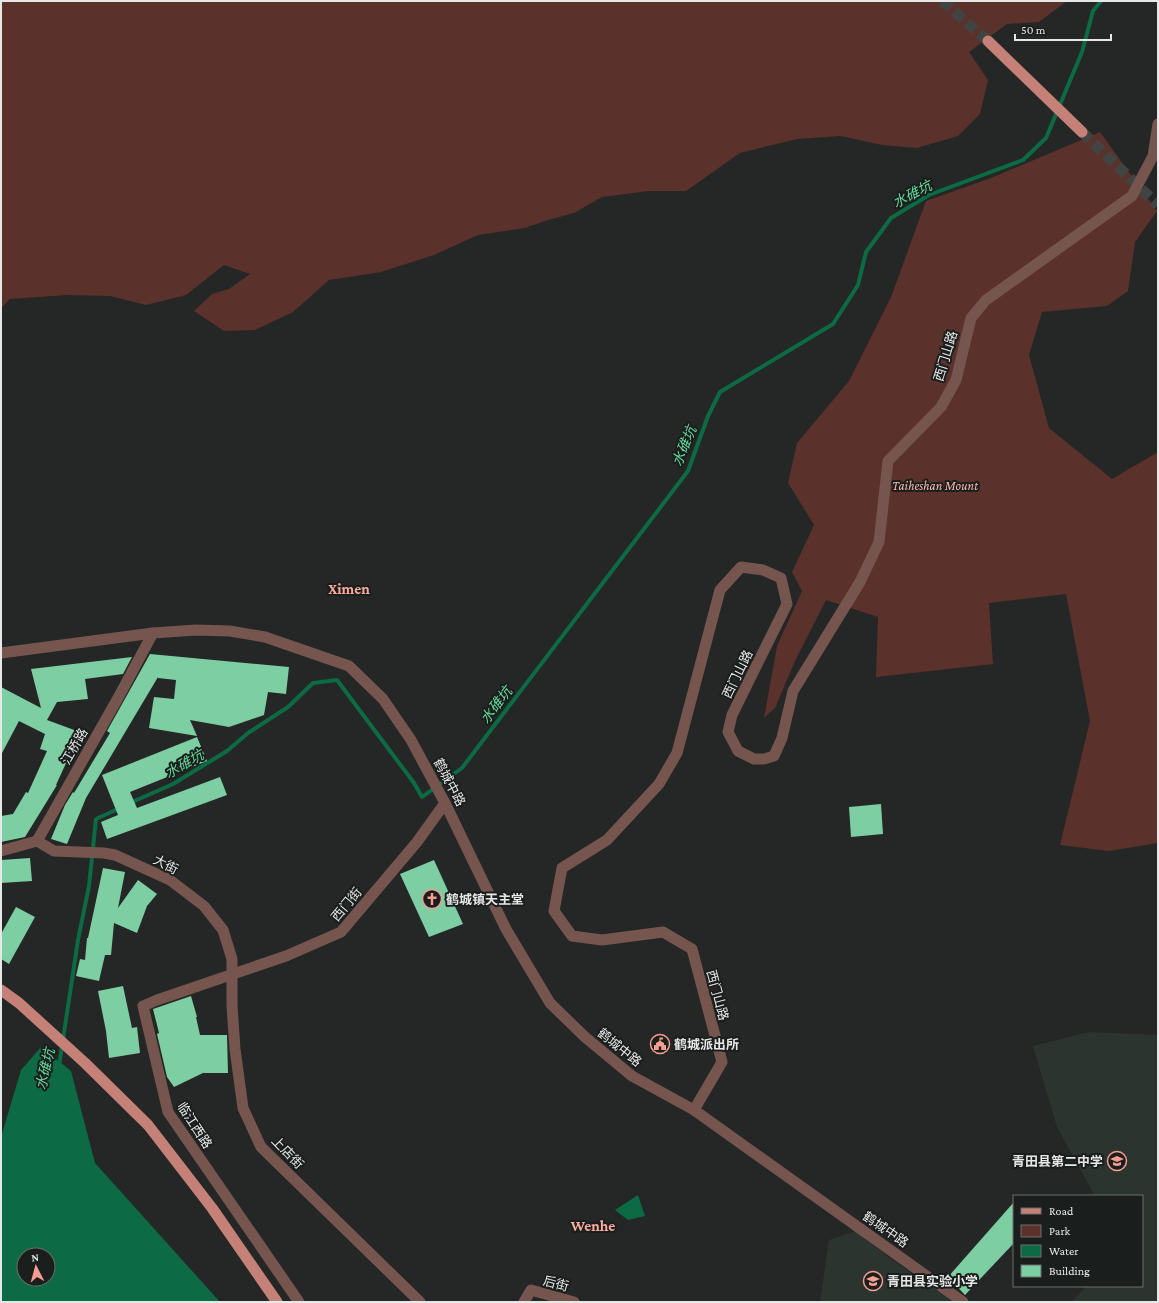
<svg xmlns="http://www.w3.org/2000/svg" width="1159" height="1303" font-family="'Crimson Pro','Noto Sans SC',serif">
<rect width="100%" height="100%" fill="#242725"/>
<g fill="#2b342f">
<path d="M1088,1032L1158,1035V1302H1072L1086,1286H1142V1196H1095L1057,1127L1033,1046Z"/>
<path d="M855,1231L891,1259L953,1302H820L829,1240Z"/>
</g>
<g fill="#5a312b">
<path d="M1,1H1067L1039,22L1007,24L969,52L988,80L980,114L958,136L917,148L882,145L841,136L797,139L740,153L686,191H649L602,197L574,213L548,220L525,228L478,235L434,255L381,272L329,280L293,312L255,330L224,331L194,311L212,294L229,289L250,274L224,265L186,295L146,305L110,296L67,295L10,299L1,308Z"/>
<path d="M1100,132L1157,211L1135,242L1128,291L1107,306L1042,312L1029,355L1049,428L1112,479L1158,452V843L1109,851L1060,845L1090,721L1066,594L989,603L993,664L876,677L878,617L826,600L795,661L775,708L764,718L777,646L802,591L792,572L814,525L788,483L797,443L849,381L891,297L926,201L991,178Z"/>
</g>
<g fill="#0c6a44" fill-rule="evenodd">
<path d="M41,1047L71,1071L95,1163L220,1302H1V1137L21,1070ZM24,1255H48V1279H24Z"/>
<path d="M638,1195L645,1216L628,1220L615,1210Z"/>
</g>
<g fill="none" stroke-linecap="round" stroke-linejoin="round">
<g stroke="#0c6a44" stroke-width="4">
<path d="M130,803L173,784L227,751L248,733L288,707L313,683L337,680L414,783L422,797L462,768L688,471L708,416L720,392L833,324L858,285L866,252L891,218L929,195L1023,160L1046,138L1082,52L1093,11L1101,1"/>
<path d="M59,1066L78,940L89,886L96,819L120,808"/>
</g>
</g>
<g fill="#7dcea2">
<path d="M150,654L289,667L286,694L268,692L264,715L229,727L190,720L197,736L149,728L154,697L174,699L176,680L158,678V677L86,798L67,844L51,839L65,805L73,792L74,793L110,733L107,731Z"/>
<path d="M132,657L123,674L85,679L88,699L57,702L47,720L77,731L67,761L56,785H57L25,837L1,842V816L13,814L26,792L28,793L47,751L40,749L45,734L19,721L1,755V687L41,708L31,669Z"/>
<path d="M197,737L207,761L130,792L137,808L220,777L227,795L107,839L101,822L118,815L102,775Z"/>
<path d="M881,804L883,834L851,837L849,807Z"/>
<path d="M30,858L32,881L1,883V860Z"/>
<path d="M434,860L463,924L429,937L400,874Z"/>
<path d="M103,868L125,872L118,908L138,880L157,894L147,906L137,933L114,923L111,955H105L99,981L76,976L80,959L85,960L87,938H88Z"/>
<path d="M16,907L35,917L9,964L1,959V934Z"/>
<path d="M123,986L132,1028L137,1027L140,1053L109,1058L106,1031L98,991Z"/>
<path d="M191,996L197,1017H196L200,1035H227L228,1073H203L174,1087L167,1077L157,1034L159,1033L153,1009Z"/>
<path d="M1014,1202V1243L965,1295L948,1277Z"/>
</g>
<g fill="none" stroke-linecap="round" stroke-linejoin="round">
<g stroke="#414442" stroke-width="11" stroke-dasharray="11 5.5" stroke-linecap="butt">
<path d="M942,1L988,41"/>
<path d="M1082,132L1158,205"/>
</g>
<g stroke="#76554f" stroke-width="11">
<path d="M37,841L54,851L104,853L115,855L170,880L204,906L223,930L232,959V1006L235,1049L243,1108L261,1147L420,1302"/>
<path d="M1,851L37,841L118,698L153,633"/>
<path d="M524,1302L531,1290L574,1302"/>
</g>
<g stroke="#76554f" stroke-width="11">
<path d="M1,653L153,633L196,630L230,631L265,637L349,666L383,699L411,740L445,803L506,929L550,1003L585,1037L632,1076L694,1110L963,1302"/>
<path d="M694,1110L722,1062L692,949L663,932L602,940L572,936L554,911L562,868L607,840L659,784L677,753L720,590L741,567L763,570L781,578L787,604L732,715L728,732L738,751L754,759H764L774,756L782,738L793,691L860,582L879,542L888,461L941,407L956,380L971,318L986,300L1132,196L1153,156L1158,124"/>
<path d="M299,1302L168,1112L143,1006L157,1000L286,956L341,932L417,842L445,803"/>
</g>
<g stroke="#c58177" stroke-width="11">
<path d="M988,41L1082,132"/>
<path d="M1,990L19,1003L85,1063L148,1125L212,1208L277,1302"/>
</g>
</g>
<defs>
<symbol id="church-ring" viewBox="-11 -11 22 22"><circle r="9.5" fill="#1a1e1c" stroke="#f59d90" stroke-width="1.5"/><path d="M-1.2-6h2.4v3.5h3.3v2.4h-3.3V6h-2.4V-.1h-3.3v-2.4h3.3Z" fill="#f59d90"/></symbol>
<symbol id="civic-ring" viewBox="-11 -11 22 22"><circle r="9.5" fill="#1a1e1c" stroke="#f59d90" stroke-width="1.5"/><path d="M-.6-6.5H3V-4.5H.6V-3L4-1V1h2V6H-6V1h2V-1L-.6-3ZM-1.2 2.5V6h2.4V2.5Z" fill="#f59d90"/></symbol>
<symbol id="school-ring" viewBox="-11 -11 22 22"><circle r="9.5" fill="#1a1e1c" stroke="#f59d90" stroke-width="1.5"/><path d="M0-5L7-2L0 1L-7-2ZM-4 1L0 2.5L4 1V4Q0 6-4 4Z" fill="#f59d90"/></symbol>
</defs>
<g fill-rule="evenodd">
<use href="#church-ring" x="421" y="888" width="22" height="22"/>
<use href="#civic-ring" x="649" y="1033" width="22" height="22"/>
<use href="#school-ring" x="1106" y="1150" width="22" height="22"/>
<use href="#school-ring" x="862" y="1270" width="22" height="22"/>
</g>
<g text-anchor="middle" stroke-width="4" stroke-linejoin="round" paint-order="stroke">
<g font-size="13" fill="#e6e8e7" stroke="#1a1e1c">
<text transform="translate(945 356) rotate(-73)" y="5">西门山路</text>
<text transform="translate(737 674) rotate(-64)" y="5">西门山路</text>
<text transform="translate(74 746) rotate(-60)" y="5">江桥路</text>
<text transform="translate(450 782) rotate(62)" y="5">鹤城中路</text>
<text transform="translate(166 864) rotate(27)" y="5">大街</text>
<text transform="translate(346 904) rotate(-50)" y="5">西门街</text>
<text transform="translate(718 995) rotate(75)" y="5">西门山路</text>
<text transform="translate(620 1047) rotate(39)" y="5">鹤城中路</text>
<text transform="translate(195 1125) rotate(57)" y="5">临江西路</text>
<text transform="translate(288 1152) rotate(46)" y="5">上店街</text>
<text transform="translate(886 1229) rotate(35)" y="5">鹤城中路</text>
<text transform="translate(556 1283) rotate(15)" y="5">后街</text>
</g>
<g font-size="13" font-style="italic" fill="#f8b5ab" stroke="#1a1e1c">
<text x="935" y="490">Taiheshan Mount</text>
</g>
<g font-size="13" font-weight="bold" fill="#e6e8e7" stroke="#1a1e1c" text-anchor="start">
<text x="446" y="904">鹤城镇天主堂</text>
<text x="674" y="1049">鹤城派出所</text>
<text x="1103" y="1166" text-anchor="end">青田县第二中学</text>
<text x="887" y="1286">青田县实验小学</text>
</g>
<g font-size="14" font-style="italic" fill="#68d89f" stroke="#1a1e1c">
<text transform="translate(912 194) rotate(-28)" y="5">水碓坑</text>
<text transform="translate(684 446) rotate(-68)" y="5">水碓坑</text>
<text transform="translate(496 705) rotate(-53)" y="5">水碓坑</text>
<text transform="translate(184 764) rotate(-30)" y="5">水碓坑</text>
<text transform="translate(45 1069) rotate(-77)" y="5">水碓坑</text>
</g>
<g font-size="15" font-weight="bold" fill="#feab9f" stroke="#1a1e1c">
<text x="349" y="594">Ximen</text>
<text x="593" y="1231">Wenhe</text>
</g>
</g>
<rect width="1159" height="1303" fill="none" stroke="#e6e8e7" stroke-width="4"/>
<rect x="1013" y="1195" width="130" height="92" fill="#1a1e1c" stroke="#6c6f6d"/>
<rect x="1021" y="1208" width="20" height="6" fill="#c58177" stroke="#6c6f6d"/>
<text x="1049" y="1215" font-size="12" fill="#e6e8e7">Road</text>
<rect x="1021" y="1225" width="20" height="12" fill="#5a312b" stroke="#6c6f6d"/>
<text x="1049" y="1235" font-size="12" fill="#e6e8e7">Park</text>
<rect x="1021" y="1245" width="20" height="12" fill="#0c6a44" stroke="#6c6f6d"/>
<text x="1049" y="1255" font-size="12" fill="#e6e8e7">Water</text>
<rect x="1021" y="1265" width="20" height="12" fill="#7dcea2" stroke="#6c6f6d"/>
<text x="1049" y="1275" font-size="12" fill="#e6e8e7">Building</text>
<g transform="translate(36 1267) rotate(354)"><circle r="19" fill="#1a1e1c" stroke="#6c6f6d"/>
<path d="M0-3L7 15L0 10L-7 15Z" fill="#f59d90"/>
<text y="-6" font-size="11" font-weight="bold" text-anchor="middle" fill="#e6e8e7">N</text>
</g>
<path d="M1015 34v6h96v-6" fill="none" stroke="#e6e8e7" stroke-width="2"/>
<text x="1021" y="34" font-size="12" fill="#e6e8e7" stroke="#1a1e1c" stroke-width="3" paint-order="stroke">50 m</text>
</svg>
